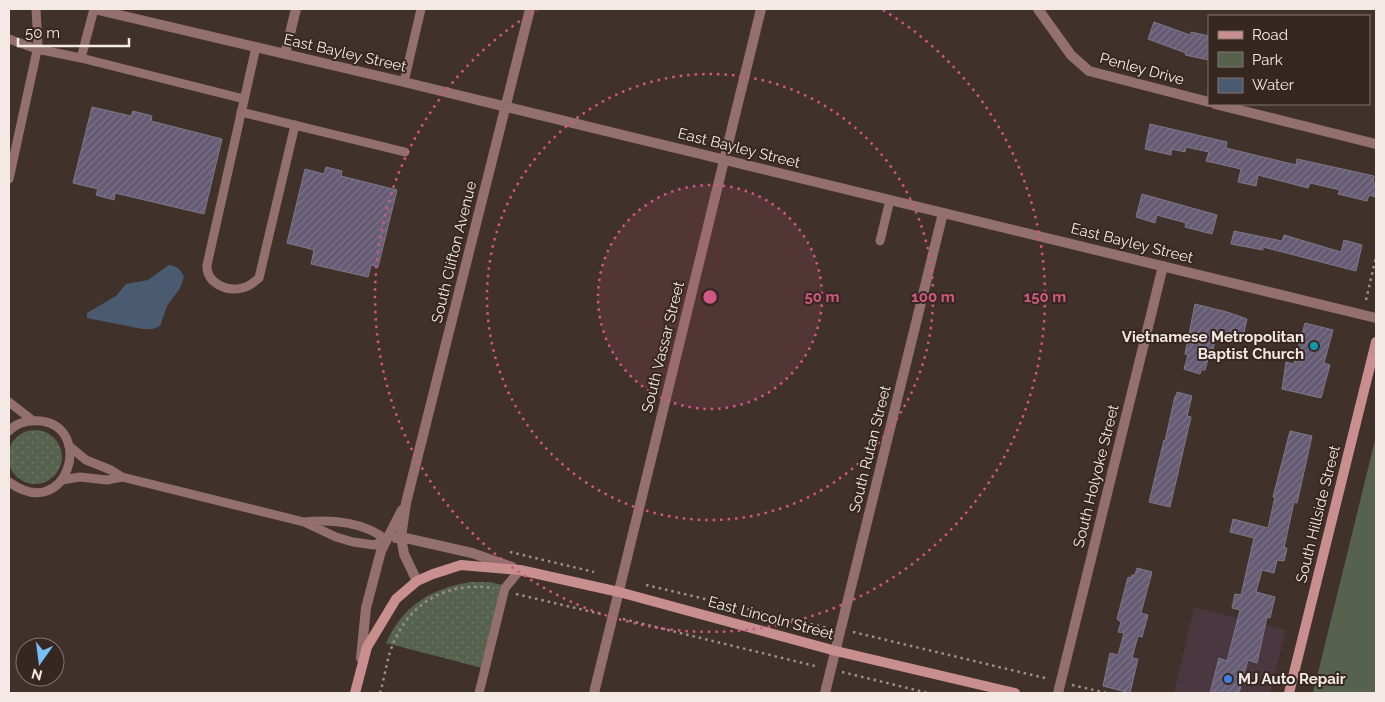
<svg xmlns="http://www.w3.org/2000/svg" width="1385" height="702" font-family="Raleway,sans-serif">
<defs>
<pattern id="grass-dots" width="8" height="8" patternUnits="userSpaceOnUse" patternTransform="scale(1.25)"><rect width="8" height="8" fill="#56614e"/><path d="M2 2h.1M6 6h.1" fill="none" stroke="#6f7867" stroke-width="1.8" stroke-linecap="round"/></pattern>
<pattern id="building-hatch" width="6" height="6" patternUnits="userSpaceOnUse" patternTransform="scale(1.25)"><rect width="6" height="6" fill="#655b74"/><path d="M-1 1l2-2M0 6l6-6M5 7l2-2" fill="none" stroke="#7c7388"/></pattern>
</defs>
<rect width="100%" height="100%" fill="#41312b"/>
<path fill="#4a373f" d="M1194,607L1286,630L1270,693H1174Z"/>
<g fill="url(#grass-dots)">
<circle cx="35" cy="457" r="27"/>
<path d="M470,582H489L507,586L486,669L386,643C403,605 431,589 470,582Z"/>
</g>
<path fill="#56614e" d="M1376,436V693H1313Z"/>
<path fill="#4a5b71" d="M169,265C178,266 180,269 184,277L180,288L167,306L160,326L153,329H142L87,318V313L116,296L126,284L148,280Z"/>
<g fill="url(#building-hatch)" stroke="#7e7888">
<path d="M1154,22L1190,35L1191,32L1209,36V60L1185,55L1186,53L1148,39Z"/>
<path d="M92,107L131,116L133,111L152,116L151,121L222,139L204,214L115,193L114,200L96,195L98,189L73,183Z"/>
<path d="M1150,124L1227,142L1226,148L1296,165L1297,159L1374,176L1373,182L1376,183V197L1369,195L1367,201L1338,194L1340,190L1310,183L1308,188L1258,175L1256,186L1238,182L1241,169L1206,161L1209,152L1186,147L1185,152L1172,149L1171,155L1145,149Z"/>
<path d="M326,167L342,171L341,176L397,190L378,267L371,265L368,277L311,264L314,250L287,243L305,169L324,174Z"/>
<path d="M1142,194L1217,215L1212,234L1185,227L1186,223L1157,215L1155,223L1136,217Z"/>
<path d="M1234,231L1282,241L1284,235L1341,252L1344,240L1362,245L1356,271L1263,247V250L1231,244Z"/>
<path d="M1195,304L1227,312L1247,319L1242,340L1217,334L1210,360L1208,359L1205,370H1201L1200,374L1184,369L1188,355L1185,354Z"/>
<path d="M1305,323L1333,330L1324,363L1330,365L1321,398L1282,389L1286,362L1294,364Z"/>
<path d="M1177,392L1192,396L1187,416L1191,417L1170,507L1149,502L1164,440L1165,441L1175,396H1176Z"/>
<path d="M1290,431L1312,436L1297,503L1294,502L1284,548H1287L1284,561L1277,560L1274,573L1262,570L1256,592L1275,597L1270,618L1267,617L1257,663L1248,660L1239,693H1210L1219,658L1227,661L1240,610L1232,608L1235,594L1241,595L1254,538L1230,532L1233,519L1268,528L1275,497H1273Z"/>
<path d="M1137,568L1152,572L1141,613L1148,615L1142,637L1138,636L1132,658L1138,659L1130,693L1103,686L1110,653L1118,655L1124,633L1118,632L1121,622L1117,619L1128,577L1131,578L1132,575H1135Z"/>
</g>
<g fill="none" stroke-linecap="round" stroke-linejoin="round">
<g stroke="#9d908b" stroke-width="2.5" stroke-dasharray="2.5 4" stroke-linecap="butt">
<path d="M1366,300L1376,257"/>
<path d="M510,552L594,572"/>
<path d="M646,585L828,628"/>
<path d="M516,594L601,614"/>
<path d="M623,619L819,667"/>
<path d="M853,632L1049,679"/>
<path d="M842,672L928,693"/>
<path d="M1072,685L1107,693"/>
<path d="M380,693C384,680 386,665 390,652C406,604 445,581 494,588"/>
</g>
<g stroke="#936f6e" stroke-width="9">
<path d="M94,9L81,58L244,99"/>
<path d="M9,39L37,49L81,58"/>
<path d="M256,47L207,265C206,283 227,292 242,288C249,287 254,282 259,278L295,125"/>
<path d="M404,82L421,9"/>
<path d="M241,112L405,152"/>
<path d="M9,179L38,46L36,9"/>
<path d="M880,241L890,200"/>
<path d="M9,402L32,420"/>
<path d="M9,431C17,422 29,420 41,421C95,428 67,524 9,482"/>
<path d="M69,446L86,460L111,470L122,477L304,522L336,537L353,542L374,545L386,540C365,522 331,519 304,522"/>
<path d="M62,480L80,477L107,480L122,477"/>
<path d="M479,693L505,588L520,570"/>
</g>
<g stroke="#936f6e" stroke-width="10">
<path d="M94,9L404,82L1376,318"/>
<path d="M1038,9L1071,55L1089,71L1209,102"/>
<path d="M285,54L296,9"/>
<path d="M1215,104L1376,144"/>
<path d="M396,538L401,537L472,553L512,567"/>
<path d="M417,581L404,554L401,537L406,503L530,9"/>
<path d="M361,658L366,608L381,551L402,510"/>
<path d="M594,693L761,9"/>
<path d="M825,693L943,213"/>
<path d="M1058,693L1163,266"/>
</g>
<g stroke="#c88f8e" stroke-width="10">
<path d="M355,693L367,647L396,599L417,581L433,574L461,565L520,570L619,592L836,651L1015,693"/>
<path d="M1289,693L1376,342"/>
</g>
</g>
<circle cx="710" cy="297" r="112" fill="#d15784" fill-opacity=".12"/>
<g fill="none" stroke="#d15784" stroke-width="2.5" stroke-dasharray="2.5 5">
<circle cx="710" cy="297" r="112"/>
<circle cx="710" cy="297" r="223"/>
<path d="M883 10A335 335 0 1 1 537 10"/>
</g>
<circle fill="#0f9aa8" stroke="#372721" stroke-width="2" cx="1314" cy="346" r="5"/>
<circle fill="#3f7fe0" stroke="#372721" stroke-width="2" cx="1228" cy="679" r="5"/>
<g text-anchor="middle" stroke-width="4" stroke-linejoin="round" paint-order="stroke">
<g font-size="15" fill="#f4e9e5" stroke="#372721">
<text transform="translate(345 53) rotate(13)" y="5">East Bayley Street</text>
<text transform="translate(1142 69) rotate(15)" y="5">Penley Drive</text>
<text transform="translate(739 148) rotate(14)" y="5">East Bayley Street</text>
<text transform="translate(1132 243) rotate(14)" y="5">East Bayley Street</text>
<text transform="translate(454 252) rotate(-76)" y="5">South Clifton Avenue</text>
<text transform="translate(663 347) rotate(-76)" y="5">South Vassar Street</text>
<text transform="translate(870 449) rotate(-76)" y="5">South Rutan Street</text>
<text transform="translate(1096 476) rotate(-76)" y="5">South Holyoke Street</text>
<text transform="translate(1318 514) rotate(-76)" y="5">South Hillside Street</text>
<text transform="translate(771 618) rotate(15)" y="5">East Lincoln Street</text>
</g>
<g font-size="15" font-weight="bold" fill="#f4e9e5" stroke="#372721" text-anchor="end">
<text x="1304" y="342">Vietnamese Metropolitan<tspan x="1304" dy="17">Baptist Church</tspan></text>
<text x="1238" y="684" text-anchor="start">MJ Auto Repair</text>
</g>
</g>
<circle cx="710" cy="297" r="8" fill="#d15784" stroke="#372721" stroke-width="2.5"/>
<g font-size="15" text-anchor="middle" font-weight="bold" fill="#d15784" stroke="#372721" stroke-width="4" stroke-linejoin="round" paint-order="stroke">
<text x="822" y="302">50 m</text>
<text x="933" y="302">100 m</text>
<text x="1045" y="302">150 m</text>
</g>
<rect width="1385" height="702" fill="none" stroke="#f4e9e5" stroke-width="20"/>
<rect x="1208" y="15" width="162" height="90" fill="#372721" stroke="#83756f"/>
<rect x="1218" y="31" width="25" height="8" fill="#c88f8e" stroke="#83756f"/>
<text x="1252" y="40" font-size="15" fill="#f4e9e5">Road</text>
<rect x="1218" y="52" width="25" height="15" fill="#56614e" stroke="#83756f"/>
<text x="1252" y="65" font-size="15" fill="#f4e9e5">Park</text>
<rect x="1218" y="78" width="25" height="15" fill="#4a5b71" stroke="#83756f"/>
<text x="1252" y="90" font-size="15" fill="#f4e9e5">Water</text>
<g transform="translate(40 662) rotate(194)"><circle r="24" fill="#372721" stroke="#83756f"/>
<path d="M0-4L9 19L0 12L-9 19Z" fill="#78bff7"/>
<text y="-8" font-size="14" font-weight="bold" text-anchor="middle" fill="#f4e9e5">N</text>
</g>
<path d="M18 38v8h111v-8" fill="none" stroke="#f4e9e5" stroke-width="2.5"/>
<text x="25" y="38" font-size="15" fill="#f4e9e5" stroke="#372721" stroke-width="4" paint-order="stroke">50 m</text>
</svg>
